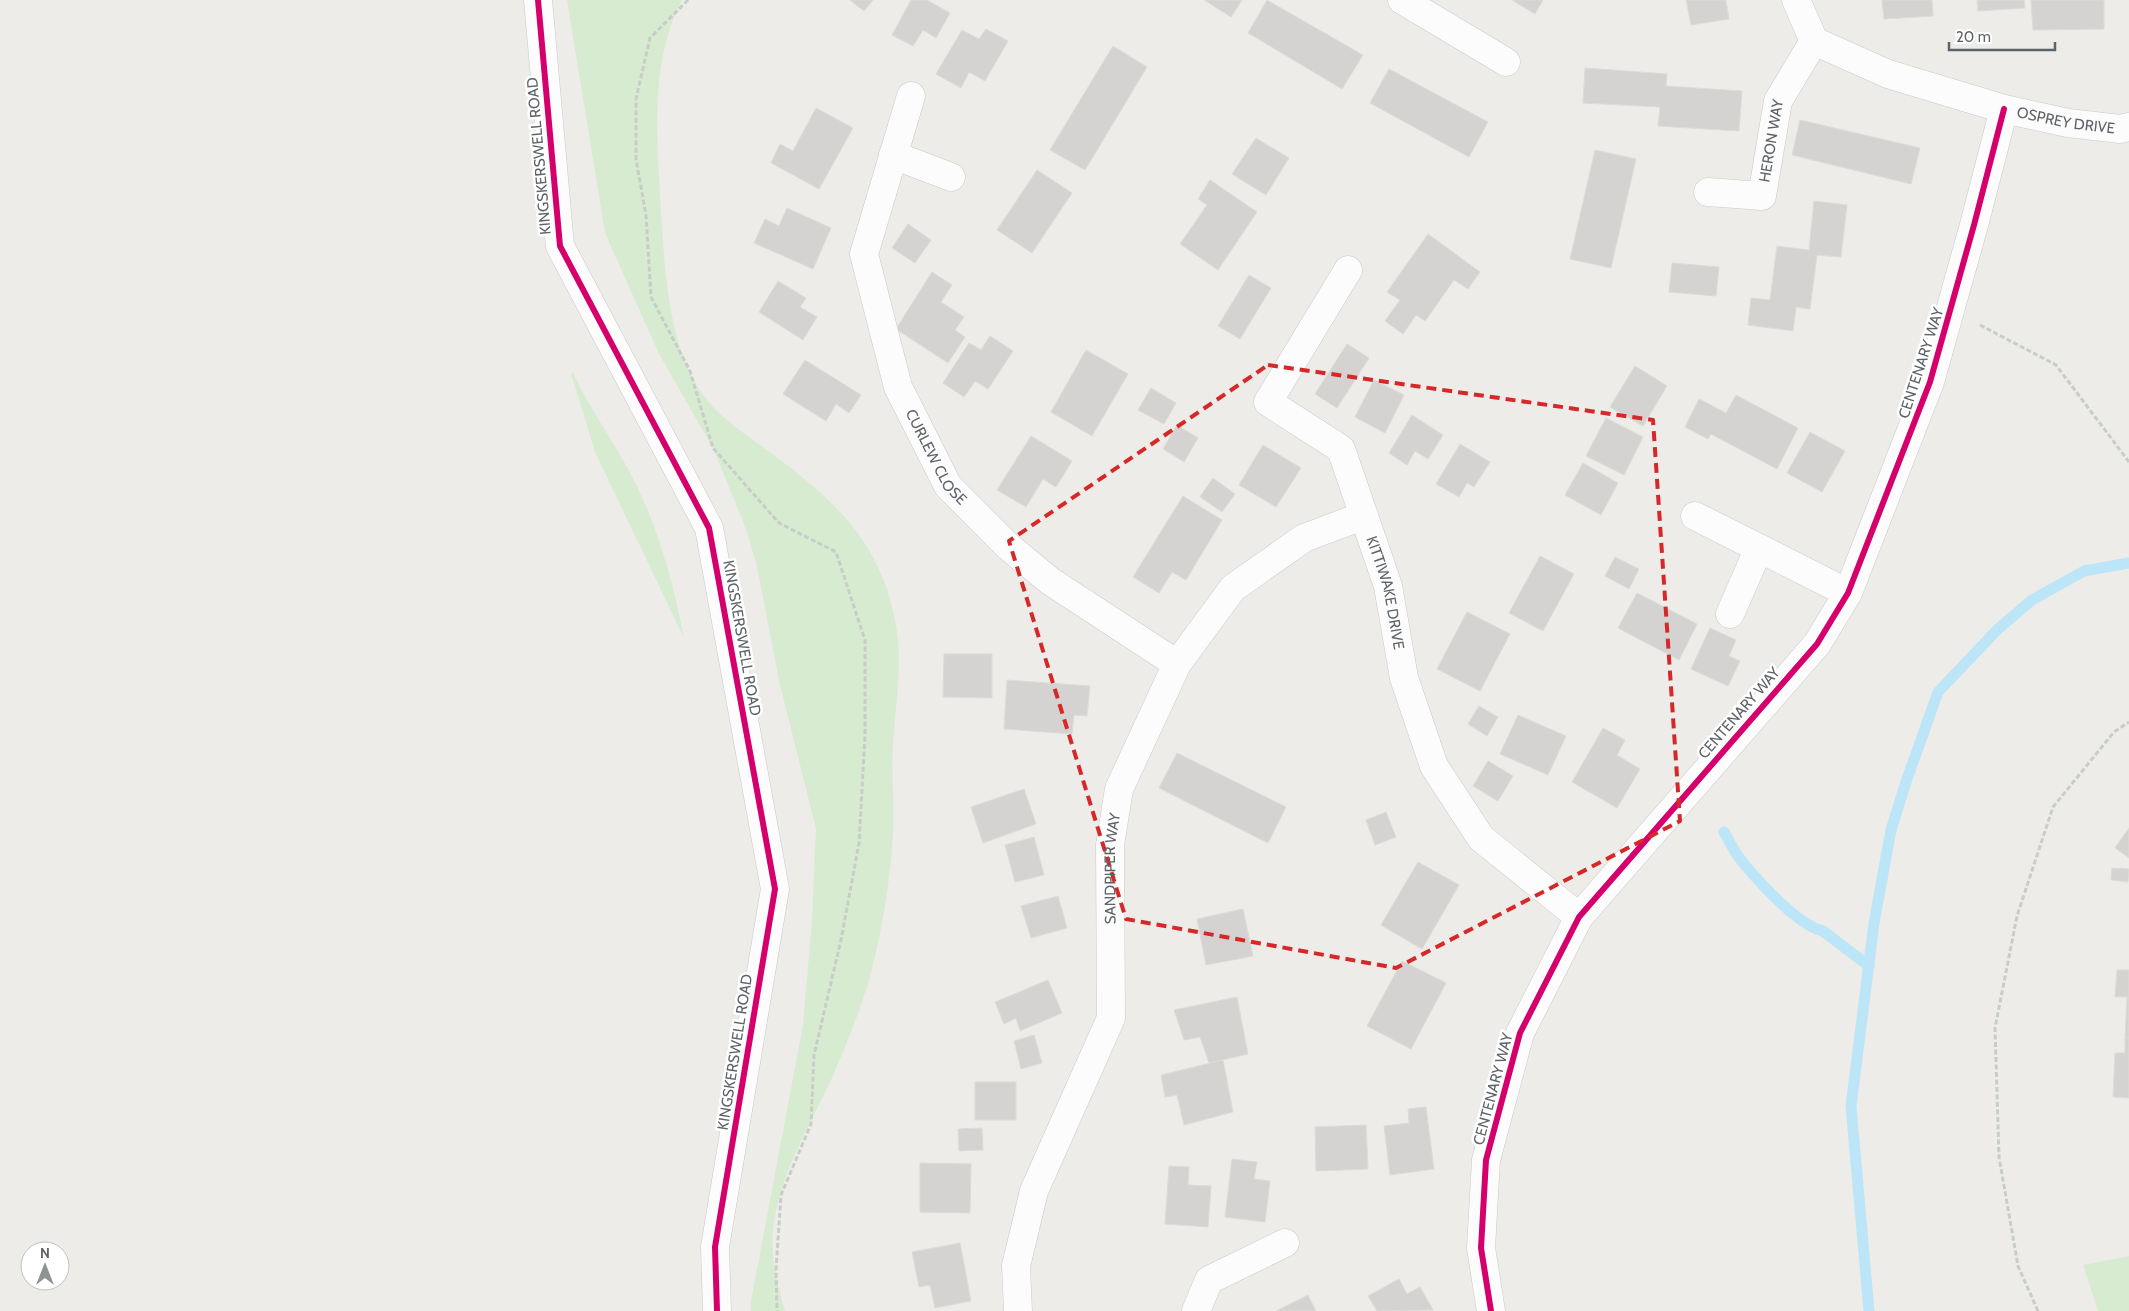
<svg xmlns="http://www.w3.org/2000/svg" width="2129" height="1311" font-family="Cabin,sans-serif">
<rect width="100%" height="100%" fill="#eeece8"/>
<g fill="#d7ebd1">
<path d="M567,0H682C649,63 657,143 661,211C665,272 668,361 714,408C732,426 755,441 775,456C838,503 882,545 896,625C903,664 895,707 893,747C891,775 895,804 893,832C891,877 881,938 869,980C859,1014 845,1048 831,1080C806,1134 768,1193 773,1255C775,1274 780,1293 785,1311H751V1301L803,1025L812,920L816,829L780,685L756,562L743,521L713,448L658,352L605,233Z"/>
<path d="M571,373H573C591,412 618,447 637,486C660,535 674,585 684,638L595,452Z"/>
<path d="M2129,1256V1311H2098L2083,1265Z"/>
</g>
<g fill="none" stroke-linecap="round" stroke-linejoin="round">
<g stroke="#bce6f8" stroke-width="11">
<path d="M1724,832C1730,843 1736,855 1745,865C1761,884 1799,926 1823,931L1869,966"/>
<path d="M1869,1311L1851,1106L1874,923L1891,830L1906,782L1938,692L1998,629L2032,600L2084,571L2129,563"/>
</g>
</g>
<g fill="#d5d3d1" stroke="#dedbd7">
<path d="M850,0H873L864,11Z"/>
<path d="M911,0H927L950,13L936,38L923,30L913,46L892,35Z"/>
<path d="M1204,0H1242L1231,17Z"/>
<path d="M1267,0L1363,55L1342,89L1248,33Z"/>
<path d="M1512,0H1543L1535,14Z"/>
<path d="M1686,0H1726L1729,19L1691,25Z"/>
<path d="M1882,0H1932L1933,16L1884,19Z"/>
<path d="M1977,0H2024L2025,8L1978,11Z"/>
<path d="M2031,0H2104V29L2033,30Z"/>
<path d="M986,29L1008,41L985,81L969,72L961,88L936,74L962,30L979,39Z"/>
<path d="M1113,46L1147,67L1085,170L1050,150Z"/>
<path d="M1585,68L1667,74L1666,86L1742,91L1739,131L1658,126L1660,107L1583,103Z"/>
<path d="M1389,69L1488,122L1469,157L1370,103Z"/>
<path d="M816,108L853,128L819,189L771,163L780,144L793,151Z"/>
<path d="M1800,120L1920,148L1911,184L1792,155Z"/>
<path d="M1256,138L1289,158L1266,195L1232,174Z"/>
<path d="M1595,150L1636,159L1611,268L1570,259Z"/>
<path d="M1037,170L1072,193L1032,253L997,230Z"/>
<path d="M1210,180L1257,212L1218,270L1180,244L1207,205L1198,199Z"/>
<path d="M1814,201L1847,205L1841,257L1817,255L1810,309L1796,307L1793,331L1748,325L1751,298L1770,300L1777,246L1809,250Z"/>
<path d="M787,208L831,228L813,269L754,243L765,219L779,226Z"/>
<path d="M908,224L931,240L915,263L892,248Z"/>
<path d="M1428,234L1480,272L1468,289L1454,280L1425,321L1416,315L1403,334L1385,321L1400,300L1387,292Z"/>
<path d="M1672,263L1719,267L1716,296L1669,292Z"/>
<path d="M932,272L952,285L941,302L964,317L955,330L965,337L948,363L896,329Z"/>
<path d="M1249,275L1271,288L1240,339L1218,326Z"/>
<path d="M778,281L806,298L800,307L817,317L803,340L759,312Z"/>
<path d="M990,336L1013,351L988,389L975,381L964,397L943,383L969,343L981,350Z"/>
<path d="M1347,344L1369,358L1337,408L1315,394Z"/>
<path d="M1086,350L1128,374L1092,436L1051,412Z"/>
<path d="M805,360L861,395L849,413L836,404L826,421L783,394Z"/>
<path d="M1635,366L1667,386L1643,426L1610,407Z"/>
<path d="M1374,380L1404,395L1385,433L1355,417Z"/>
<path d="M1151,388L1176,403L1164,424L1138,410Z"/>
<path d="M1736,395L1798,428L1777,469L1711,434L1708,439L1685,427L1699,399L1726,413Z"/>
<path d="M1412,415L1443,435L1428,459L1415,451L1407,465L1389,453Z"/>
<path d="M1606,418L1643,437L1624,475L1586,456Z"/>
<path d="M1177,425L1198,438L1184,462L1163,449Z"/>
<path d="M1810,432L1845,451L1822,492L1787,473Z"/>
<path d="M1031,436L1072,461L1056,487L1043,479L1026,507L997,490Z"/>
<path d="M1460,444L1490,462L1474,487L1467,483L1459,497L1436,484Z"/>
<path d="M1263,445L1301,468L1276,507L1239,485Z"/>
<path d="M1583,463L1618,483L1601,515L1565,495Z"/>
<path d="M1213,478L1235,494L1222,512L1200,497Z"/>
<path d="M1183,496L1222,520L1186,580L1172,572L1159,593L1133,577Z"/>
<path d="M1540,556L1574,574L1543,631L1509,613Z"/>
<path d="M1615,557L1639,569L1629,589L1605,576Z"/>
<path d="M1637,593L1697,624L1679,660L1618,628Z"/>
<path d="M1467,612L1510,634L1480,691L1437,669Z"/>
<path d="M1710,628L1736,640L1729,656L1740,661L1728,686L1691,669Z"/>
<path d="M944,654H992V698L943,697Z"/>
<path d="M1007,680L1090,686L1087,716L1074,715L1072,734L1004,729Z"/>
<path d="M1479,706L1498,717L1487,736L1468,724Z"/>
<path d="M1518,715L1566,736L1548,775L1500,754Z"/>
<path d="M1603,728L1625,740L1617,755L1640,769L1617,808L1572,782Z"/>
<path d="M1177,753L1286,807L1268,843L1159,788Z"/>
<path d="M1488,761L1513,776L1498,801L1473,786Z"/>
<path d="M1024,789L1036,824L983,843L971,807Z"/>
<path d="M1386,812L1396,837L1375,845L1366,820Z"/>
<path d="M2129,828V858L2115,848Z"/>
<path d="M1034,837L1044,875L1015,882L1005,845Z"/>
<path d="M1418,862L1459,885L1422,949L1381,925Z"/>
<path d="M2112,868L2129,869L2128,882L2111,880Z"/>
<path d="M1058,896L1067,928L1031,938L1021,906Z"/>
<path d="M1243,909L1253,956L1206,965L1197,919Z"/>
<path d="M1402,961L1446,983L1411,1049L1367,1026Z"/>
<path d="M2117,970H2129V1038H2125L2127,997H2115Z"/>
<path d="M1048,980L1062,1013L1020,1031L1016,1018L1004,1024L995,1002Z"/>
<path d="M1237,997L1248,1054L1209,1063L1200,1037L1184,1040L1174,1010Z"/>
<path d="M1034,1035L1042,1063L1021,1069L1014,1041Z"/>
<path d="M2125,1038H2129V1098L2113,1097L2115,1053H2125Z"/>
<path d="M1223,1060L1233,1112L1184,1125L1177,1095L1165,1097L1161,1075Z"/>
<rect x="975" y="1082" width="41" height="38"/>
<path d="M1426,1107L1434,1169L1390,1175L1384,1126L1409,1123L1408,1109Z"/>
<path d="M1366,1125L1368,1169L1316,1171L1315,1127Z"/>
<path d="M982,1128L983,1150L959,1151L958,1129Z"/>
<path d="M1232,1159L1257,1162L1254,1179L1270,1181L1265,1222L1225,1217Z"/>
<path d="M920,1163L971,1164L970,1213L920,1212Z"/>
<path d="M1169,1166L1189,1167L1188,1185L1211,1186L1208,1227L1165,1224Z"/>
<path d="M960,1243L971,1301L935,1308L930,1285L919,1287L912,1252Z"/>
<path d="M1399,1279L1407,1294L1420,1287L1433,1310L1377,1311L1368,1296Z"/>
<path d="M1308,1295L1316,1311H1276Z"/>
</g>
<g fill="none" stroke-linecap="round" stroke-linejoin="round">
<defs>
<g id="minor">
<path d="M538,0L560,246L709,528L775,889L715,1247L717,1311"/>
<path d="M1402,0L1506,62"/>
<path id="s1" d="M1796,0L1814,41L1888,74L2004,109L2068,123L2120,129L2129,127"/>
<path id="s2" d="M911,96L864,254L898,387L948,486L1009,547L1050,581L1177,664"/>
<path d="M893,155L951,177"/>
<path id="s3" d="M1708,192L1762,196L1778,101L1814,41"/>
<path id="s4" d="M1348,270L1268,402L1341,449L1388,586L1404,678L1434,766L1481,838L1579,917"/>
<path d="M1695,516L1848,593"/>
<path d="M1730,614L1759,548"/>
<path id="s5" d="M1018,1311L1016,1266L1034,1191L1111,1018L1110,845L1119,789L1177,664L1233,588L1304,538L1363,516"/>
<path d="M1196,1311L1209,1280L1285,1243"/>
<path d="M1491,1311L1481,1248L1486,1160L1520,1033L1579,917L1817,644L1848,593L1930,382L1974,225L2004,109"/>
</g>
</defs>
<use href="#minor" stroke="#c9c9c9" stroke-width="29"/>
<g stroke="#c7cdc9" stroke-width="3" stroke-dasharray="5 2.5" stroke-linecap="butt">
<path d="M688,0L650,38L636,99V159L646,215L651,297L690,371L713,448L779,523L836,552L865,640V736L859,843L841,940L814,1055L811,1124L781,1195L776,1270L777,1311"/>
<path d="M1980,325L2056,365L2129,462"/>
<path d="M2038,1311L2018,1266L1999,1157L1995,1028L2017,916L2053,807L2114,732L2129,722"/>
</g>
<use href="#minor" stroke="#fcfcfc" stroke-width="28"/>
<defs>
<g id="cycleway">
<path d="M538,0L560,246L709,528L775,889L715,1247L717,1311"/>
<path d="M1491,1311L1481,1248L1486,1160L1520,1033L1579,917L1817,644L1848,593L1930,382L1974,225L2004,109"/>
</g>
</defs>
<use href="#cycleway" stroke="#fff" stroke-width="9"/>
<use href="#cycleway" stroke="#d6006c" stroke-width="6"/>
</g>
<path fill="none" stroke="#d62828" stroke-width="4" stroke-dasharray="10 6" stroke-linejoin="round" d="M1268,365L1653,420L1680,821L1396,968L1126,919L1009,541Z"/>
<g text-anchor="middle" stroke-width="5" stroke-linejoin="round" paint-order="stroke">
<g font-size="15" fill="#5d6367" stroke="#fff">
<text dy="5" stroke="none"><textPath href="#s1" startOffset="310">OSPREY DRIVE</textPath></text>
<text dy="5" stroke="none"><textPath href="#s3" startOffset="110">HERON WAY</textPath></text>
<text transform="translate(539 156) rotate(-95)" y="5">KINGSKERSWELL ROAD</text>
<text transform="translate(1921 363) rotate(-72)" y="5">CENTENARY WAY</text>
<text dy="5" stroke="none"><textPath href="#s2" startOffset="382">CURLEW CLOSE</textPath></text>
<text dy="5" stroke="none"><textPath href="#s4" startOffset="392">KITTIWAKE DRIVE</textPath></text>
<text transform="translate(742 638) rotate(80)" y="5">KINGSKERSWELL ROAD</text>
<text transform="translate(1739 713) rotate(-49)" y="5">CENTENARY WAY</text>
<text dy="5" stroke="none"><textPath href="#s5" startOffset="461">SANDPIPER WAY</textPath></text>
<text transform="translate(735 1052) rotate(-81)" y="5">KINGSKERSWELL ROAD</text>
<text transform="translate(1493 1089) rotate(-75)" y="5">CENTENARY WAY</text>
</g>
</g>
<g transform="translate(45 1266)"><circle r="24" fill="#ffffff" stroke="#bec1c2"/>
<path d="M0-4L9 19L0 12L-9 19Z" fill="#909394"/>
<text y="-8" font-size="14" font-weight="bold" text-anchor="middle" fill="#5d6367">N</text>
</g>
<path d="M1949 42v8h106v-8" fill="none" stroke="#5d6367" stroke-width="2.5"/>
<text x="1956" y="42" font-size="15" fill="#5d6367" stroke="#ffffff" stroke-width="4" paint-order="stroke">20 m</text>
</svg>
